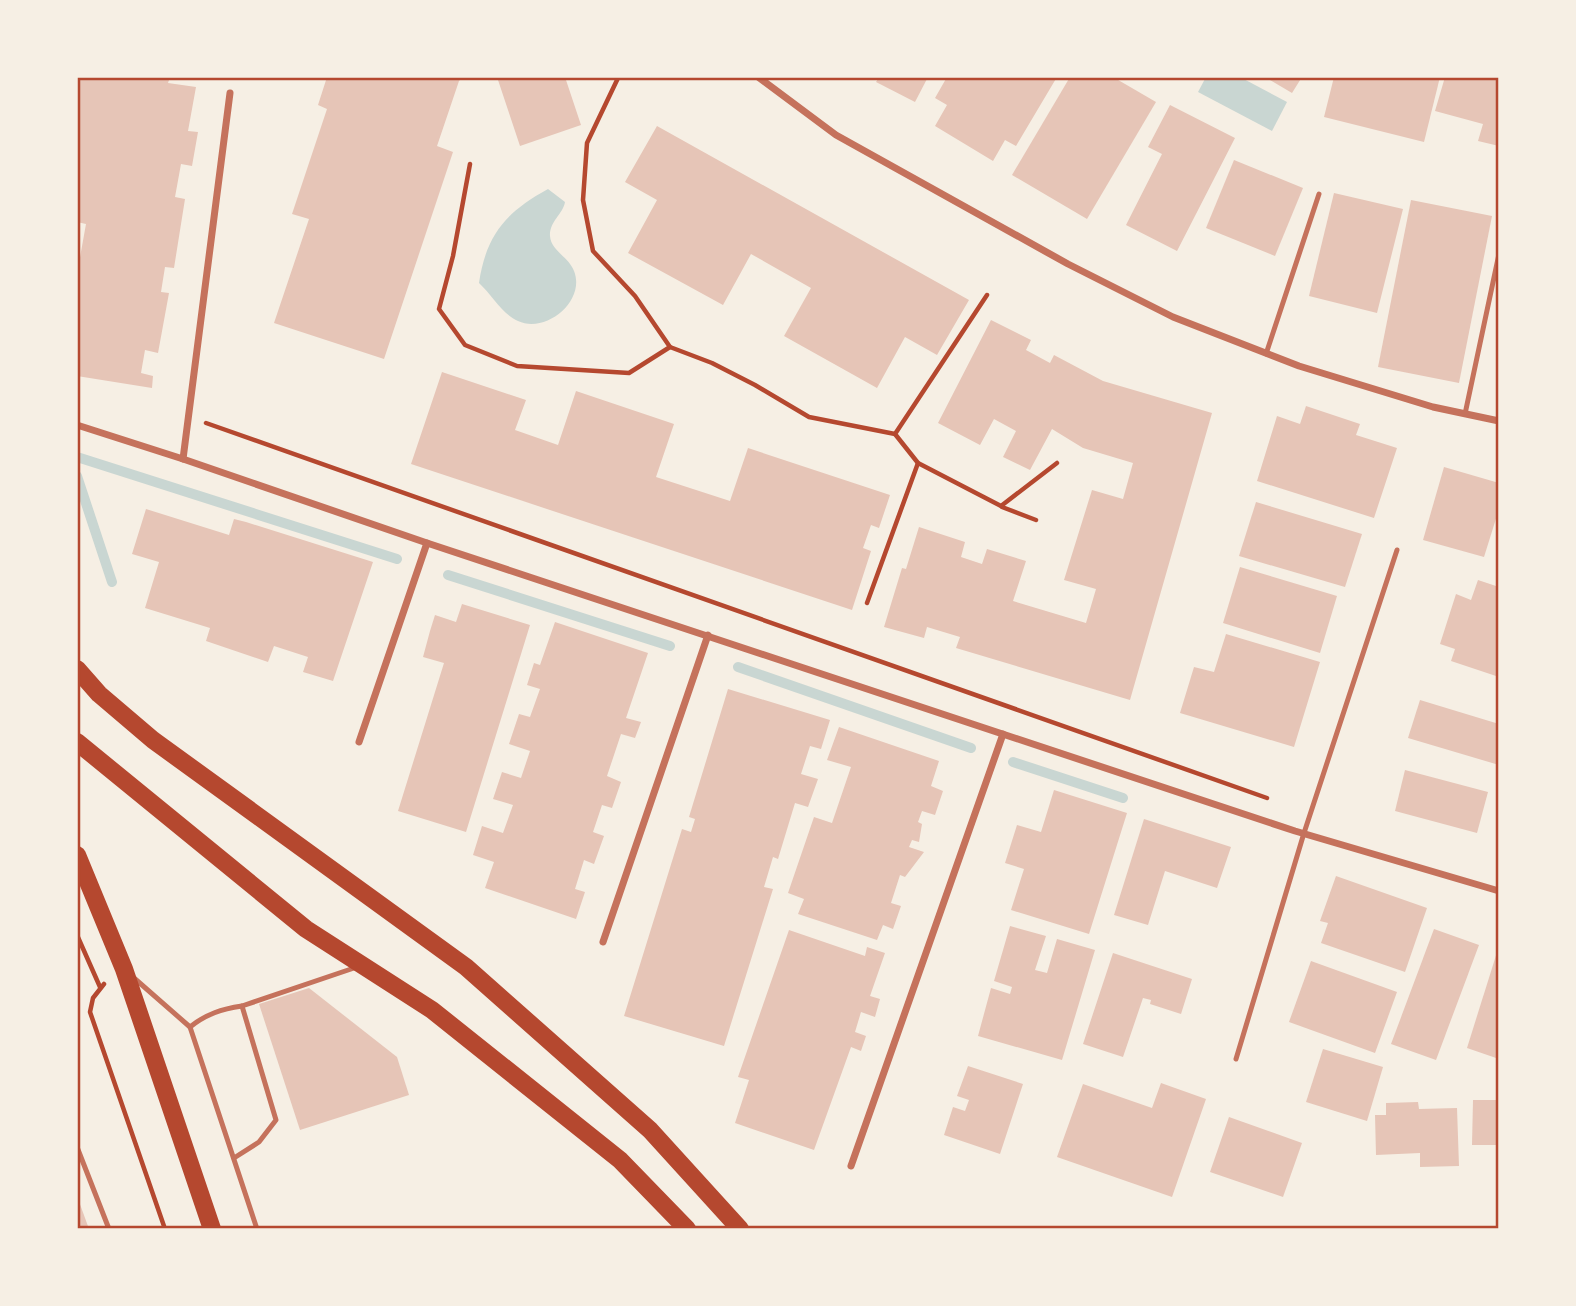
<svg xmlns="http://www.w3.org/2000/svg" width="1576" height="1306" font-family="'Alegreya Sans',sans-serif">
<rect width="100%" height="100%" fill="#f6efe4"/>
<g fill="#c9d6d2">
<path d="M1206,77H1240L1287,102L1272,131L1198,92Z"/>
<path d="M548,189L565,202C563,214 549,222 550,236C551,251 569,257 574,271C586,301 546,334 518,321C502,314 492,295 479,283C486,235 506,212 548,189Z"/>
</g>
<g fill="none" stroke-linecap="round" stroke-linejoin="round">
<g stroke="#c9d6d2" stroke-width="10">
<path d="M77,457L397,559"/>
<path d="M77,476L112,582"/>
<path d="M448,575L670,646"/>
<path d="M738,667L971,748"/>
<path d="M1013,762L1123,798"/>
</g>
</g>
<g fill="#e6c5b7">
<path d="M79,77H170L168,83L196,87L188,131L198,132L192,166L181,164L175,197L185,199L174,268L165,267L161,292L169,293L158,353L145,350L141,373L153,376L152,388L77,376V274L86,224L77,222V152L80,132H77Z"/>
<path d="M327,77H463L459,81L437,146L453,152L384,359L274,323L309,219L292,214L327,109L318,105Z"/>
<path d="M497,77H565L581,125L520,146Z"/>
<path d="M879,77H928L915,102L876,82Z"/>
<path d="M947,77H1057L1016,146L1005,140L993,161L935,126L947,105L935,98Z"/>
<path d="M1070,77H1113L1156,102L1087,219L1012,175Z"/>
<path d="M1265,77H1302L1292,93Z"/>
<path d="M1334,77H1440L1424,142L1324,117Z"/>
<path d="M1445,77H1499V146L1478,141L1483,124L1435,111Z"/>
<path d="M1170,105L1235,138L1177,251L1126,225L1162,154L1148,147Z"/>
<path d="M657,126L969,300L937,355L905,337L877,388L784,336L811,288L751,254L723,305L628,253L657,200L625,182Z"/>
<path d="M1234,160L1303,188L1275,256L1206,228Z"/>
<path d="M1334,193L1403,209L1377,313L1309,296Z"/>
<path d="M1411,200L1492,216L1459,383L1378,367Z"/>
<path d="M991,320L1031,340L1026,350L1050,363L1054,355L1103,381L1212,413L1130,700L956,648L960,637L927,627L924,638L884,627L902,568L906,569L919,527L965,542L961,557L982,564L987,549L1026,561L1013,601L1086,623L1096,589L1064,580L1092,490L1123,499L1133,463L1083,448L1052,429L1030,470L1003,457L1016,431L994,419L980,445L938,423Z"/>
<path d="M442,372L526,400L515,430L558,445L576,391L674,424L656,477L730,501L748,448L890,495L879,528L871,525L863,548L871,551L852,610L411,464Z"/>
<path d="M1306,406L1360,424L1356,435L1397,448L1374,518L1257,481L1277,416L1300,424Z"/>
<path d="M1444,467L1499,483V509L1484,557L1423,540Z"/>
<path d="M1256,502L1362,534L1345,587L1239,556Z"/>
<path d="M146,509L229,535L234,519L246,522L373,562L333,681L303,672L308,657L274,646L268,662L206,641L210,628L145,608L159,562L132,554Z"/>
<path d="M1240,567L1337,596L1320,653L1223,623Z"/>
<path d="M1478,580L1499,587V677L1451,661L1455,649L1440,644L1456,594L1471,600Z"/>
<path d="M462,604L530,625L466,832L398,811L444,663L423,657L430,631L435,615L456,622Z"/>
<path d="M555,622L648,653L626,718L641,722L635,738L621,734L607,776L621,782L612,808L602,805L593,832L604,836L594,864L584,860L575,889L585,892L576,919L485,888L494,862L473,855L482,826L503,833L513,805L493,799L502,772L521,778L530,751L509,744L519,714L530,717L540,689L527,685L534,663L540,665Z"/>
<path d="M1226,634L1320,662L1294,747L1180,713L1194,667L1214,672Z"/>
<path d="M728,689L830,720L821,749L810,746L801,774L818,779L808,807L795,803L778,859L773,857L764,887L773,889L724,1046L624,1016L682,829L691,832L695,819L689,817Z"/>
<path d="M1420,700L1499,724V765L1408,738Z"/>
<path d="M839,727L939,761L931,786L943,791L935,815L922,811L918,822L922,824L919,842L912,840L909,847L924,852L905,877L900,875L891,903L901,906L893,929L883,925L877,940L798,914L804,899L788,893L814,817L832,823L851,767L827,760Z"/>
<path d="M1405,770L1488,792L1477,833L1395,811Z"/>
<path d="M1054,790L1127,813L1089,934L1011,910L1024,869L1005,863L1017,825L1041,832Z"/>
<path d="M1144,819L1231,847L1217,888L1165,871L1148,925L1114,915Z"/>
<path d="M1336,876L1427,908L1405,972L1321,943L1328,923L1320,921Z"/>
<path d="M1010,926L1046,936L1035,970L1047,973L1057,939L1095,950L1062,1060L978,1036L991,988L1010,994L1012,987L994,981Z"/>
<path d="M1434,929L1479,945L1436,1060L1391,1044Z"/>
<path d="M789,930L865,956L867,947L885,953L870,996L880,999L875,1017L861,1012L855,1032L866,1036L861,1051L851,1047L814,1150L735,1123L749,1080L738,1077Z"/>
<path d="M1498,949L1499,950V1059L1467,1048Z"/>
<path d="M1113,953L1192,979L1181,1014L1150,1004L1151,1000L1143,998L1123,1057L1083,1044Z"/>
<path d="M1311,961L1397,992L1375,1053L1289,1022Z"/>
<path d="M309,988L397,1057L409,1095L300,1130L259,1004Z"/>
<path d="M1323,1049L1383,1067L1367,1121L1306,1102Z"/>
<path d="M968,1066L1023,1084L1000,1154L944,1135L953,1107L965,1111L969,1100L957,1096Z"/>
<path d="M1161,1083L1206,1099L1172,1197L1057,1157L1083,1084L1152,1108Z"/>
<path d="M1473,1100H1499V1145H1472Z"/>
<path d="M1418,1102L1419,1109L1457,1108L1459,1166L1420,1167V1153L1376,1155L1375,1115H1386V1103Z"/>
<path d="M1229,1117L1302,1143L1283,1197L1210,1172Z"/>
<path d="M77,1196L89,1229H77Z"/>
</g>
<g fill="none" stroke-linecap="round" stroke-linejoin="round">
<g stroke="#b5482f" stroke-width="4.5">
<path d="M618,78L587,143L583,200L593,251L635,296L670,347L712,363L755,385L809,417L895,434"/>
<path d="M470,164L453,256L439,309L465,345L517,366L629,373L670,347"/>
<path d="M987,295L895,434L918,463L1001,506L1057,463"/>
<path d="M206,423L1267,798"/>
<path d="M1002,507L1036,520"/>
<path d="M867,603L918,463"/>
<path d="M77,935L100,987"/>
<path d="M104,984L93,998L90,1012L165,1229"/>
</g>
<g stroke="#c5725c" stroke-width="5">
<path d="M1266,354L1319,194"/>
<path d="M1465,414L1499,254"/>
<path d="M134,978L190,1027L257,1229"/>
<path d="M190,1027C206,1014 222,1009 242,1006L357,967"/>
<path d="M1236,1059L1304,833L1397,550"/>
<path d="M77,1147L109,1229"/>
<path d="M234,1158L259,1142L276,1120L242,1006"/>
</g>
<g stroke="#c5725c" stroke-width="7">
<path d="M758,77L836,135L1068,264L1173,317L1299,366L1433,407L1499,421"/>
<path d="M77,425L183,459L427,543L1295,831L1499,891"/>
<path d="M183,459L230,93"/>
<path d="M359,742L427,543"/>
<path d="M603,942L708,635"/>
<path d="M851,1166L1003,734"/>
</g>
<g stroke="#b5482f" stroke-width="18">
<path d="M77,669L99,694L153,740L466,967L650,1130L740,1229"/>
<path d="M77,742L306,929L432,1010L620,1160L687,1229"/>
<path d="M77,855L124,969L212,1229"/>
</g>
</g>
<rect width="1576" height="1306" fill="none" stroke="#f6efe4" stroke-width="158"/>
<rect x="79" y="79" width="1418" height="1148" fill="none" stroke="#b5482f" stroke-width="2.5"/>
</svg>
